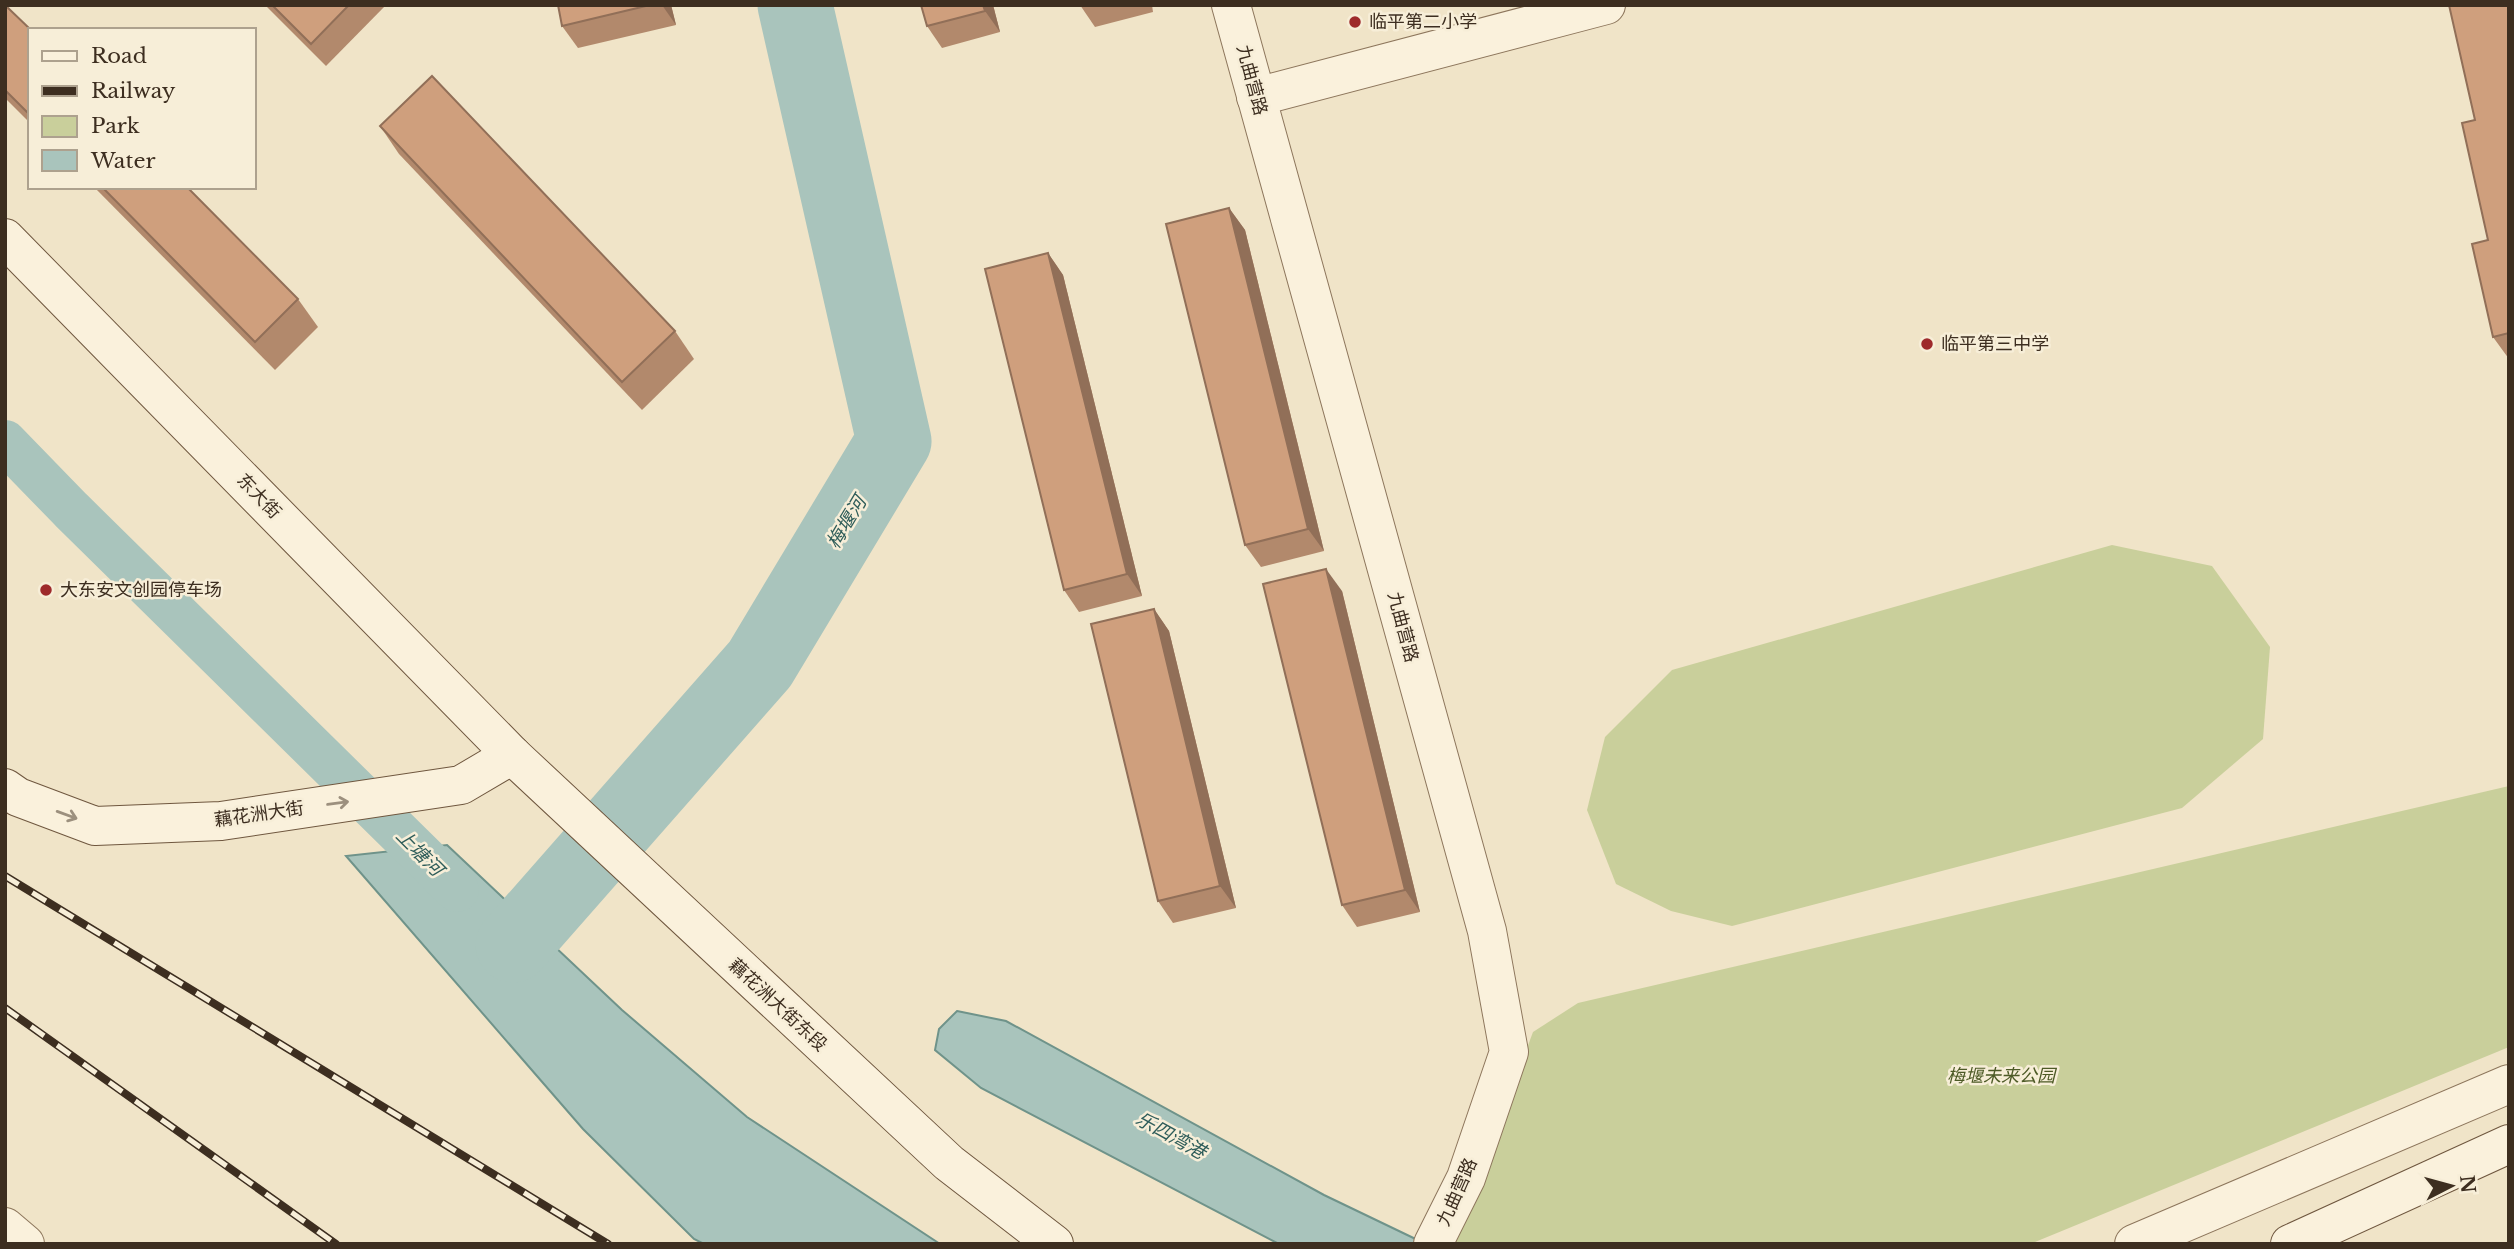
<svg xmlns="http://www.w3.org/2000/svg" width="2514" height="1249" font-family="'Libre Baskerville','Noto Sans SC',serif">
<rect width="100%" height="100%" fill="#f0e4c8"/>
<g fill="#c9cf9b">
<path d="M2112,545L2212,566L2270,647L2263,739L2182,808L1732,926L1671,911L1616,884L1587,810L1605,737L1672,670Z"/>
<path d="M2509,786V1047L2030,1244H1454L1533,1032L1578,1003Z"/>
</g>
<g fill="#a9c4bc" stroke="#6f938a" stroke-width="2">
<path d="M447,845L622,1010L747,1117L940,1244H704L694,1239L583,1129L346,856Z"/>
<path d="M957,1011L1006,1021L1324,1195L1426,1244H1279L981,1088L935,1050L939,1029Z"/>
</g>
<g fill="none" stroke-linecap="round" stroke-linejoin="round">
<path stroke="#a9c4bc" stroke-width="44" d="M5,442L71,510L457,890"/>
<path stroke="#a9c4bc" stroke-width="75" d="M513,945L760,664L894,441L795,5"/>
<defs>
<g id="street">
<path d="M1231,5L1487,931L1509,1052L1466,1178L1433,1244"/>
<path d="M1256,97L1606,5"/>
<path d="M5,1227L25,1244"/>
<path d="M2134,1244L2509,1084"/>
</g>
<g id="secondary">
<path d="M5,238L512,755L949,1163L1054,1244"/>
<path d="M5,788L18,797L95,826L221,821L461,785L512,755"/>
<path d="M2290,1244L2509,1144"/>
</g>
</defs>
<use href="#street" stroke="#8d765c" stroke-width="40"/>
<use href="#secondary" stroke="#6f573f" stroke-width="40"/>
<use href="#street" stroke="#faf1dc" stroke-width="38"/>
<use href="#secondary" stroke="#faf1dc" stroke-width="38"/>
<defs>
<g id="rail">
<path d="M5,876L608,1244"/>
<path d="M5,1008L336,1244"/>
</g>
</defs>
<use href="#rail" stroke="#3d2e20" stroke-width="8"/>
<use href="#rail" stroke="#f7eed8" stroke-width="5" stroke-dasharray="16" stroke-linecap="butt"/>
</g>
<g fill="#b2896c">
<path d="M5,5L30,30V123L5,98Z"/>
<path d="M265,5H386L326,66Z"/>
<path d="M558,5H671L676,25L578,48L562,26Z"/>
<path d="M921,5H993L1000,32L942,48L927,26Z"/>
<path d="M1080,5H1152L1153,12L1095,27Z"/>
<path d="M2509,5V359L2493,337L2488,240L2475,120Z"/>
<path d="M380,126L675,331L694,359L642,410L399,154Z"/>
<path d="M94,187H187L298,299L318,327L275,370Z"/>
<path d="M1229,208L1245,230L1324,551L1261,567L1245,545Z"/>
<path d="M1048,253L1063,275L1142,596L1079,612L1064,590Z"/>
<path d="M1342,591L1420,912L1357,927L1342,905Z"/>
<path d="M1154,609L1169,631L1236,908L1173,923L1158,901Z"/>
</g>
<g fill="#916f58">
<path d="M662,5H671L676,25Z"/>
<path d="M983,5H993L1000,32L985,11Z"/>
<path d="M1229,208L1245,230L1324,551L1308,529Z"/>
<path d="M1048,253L1063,275L1142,596L1127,574Z"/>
<path d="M1326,569L1342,591L1420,912L1405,890Z"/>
<path d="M1154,609L1169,631L1236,908L1220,886Z"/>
</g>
<g fill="#cf9f7d" stroke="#916f58" stroke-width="2">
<path d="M5,5L31,30H30V115L5,90Z"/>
<path d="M272,5H349L311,44Z"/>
<path d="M558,5H650L562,26Z"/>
<path d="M921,5H983L985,11L927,26Z"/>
<path d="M2449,5H2509V333L2493,337L2472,244L2488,240L2462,123L2475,120Z"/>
<path d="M432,76L675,331L622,382L380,126Z"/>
<path d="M102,187H187L298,299L255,342Z"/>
<path d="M1229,208L1308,529L1245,545L1166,224Z"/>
<path d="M1048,253L1127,574L1064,590L985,269Z"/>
<path d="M1326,569L1405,890L1342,905L1263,584Z"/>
<path d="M1154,609L1220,886L1158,901L1091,624Z"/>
</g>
<defs><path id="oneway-shaft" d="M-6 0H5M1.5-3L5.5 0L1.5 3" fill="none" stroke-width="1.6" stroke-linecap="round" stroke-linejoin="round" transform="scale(1.75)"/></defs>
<g stroke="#9c907e">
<use href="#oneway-shaft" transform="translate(338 803) rotate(-8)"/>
<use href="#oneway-shaft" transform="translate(67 815) rotate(20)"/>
</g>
<g fill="#9e2a2b" stroke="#f7eed8" stroke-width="2.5">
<circle cx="1355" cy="22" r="7"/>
<circle cx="1927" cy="344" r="7"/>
<circle cx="46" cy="590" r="7"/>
</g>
<g text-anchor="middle" stroke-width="5" stroke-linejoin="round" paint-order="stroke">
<g font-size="18" fill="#3d2e20" stroke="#f7eed8" text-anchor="start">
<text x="1369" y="28">临平第二小学</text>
<text x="1941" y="350">临平第三中学</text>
<text x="60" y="596">大东安文创园停车场</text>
</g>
<g font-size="18" fill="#3d2e20" stroke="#f7eed8">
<text transform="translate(1252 80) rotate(75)" y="6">九曲营路</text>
<text transform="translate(259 496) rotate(46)" y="6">东大街</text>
<text transform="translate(1403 627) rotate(75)" y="6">九曲营路</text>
<text transform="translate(259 814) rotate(-8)" y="6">藕花洲大街</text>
<text transform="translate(778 1005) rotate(43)" y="6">藕花洲大街东段</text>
<text transform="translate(1457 1192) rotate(-66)" y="6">九曲营路</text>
</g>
<g font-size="18" font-style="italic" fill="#4d5a26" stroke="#f7eed8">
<text x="2001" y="1082">梅堰未来公园</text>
</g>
<g font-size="19" font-style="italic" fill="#2f5d5a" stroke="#f7eed8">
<text transform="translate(846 522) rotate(-59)" y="7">梅堰河</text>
<text transform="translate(420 852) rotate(45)" y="7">上塘河</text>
<text transform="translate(1171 1135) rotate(29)" y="7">乐四湾港</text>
</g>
</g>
<rect width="2514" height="1249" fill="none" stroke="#3d2e20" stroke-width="14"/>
<rect x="28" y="28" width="228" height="161" fill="#f7eed8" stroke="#ada18e" stroke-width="2"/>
<rect x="42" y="51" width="35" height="10" fill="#faf1dc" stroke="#ada18e" stroke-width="2"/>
<text x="91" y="63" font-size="21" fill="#3d2e20">Road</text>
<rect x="42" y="86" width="35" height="10" fill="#3d2e20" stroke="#ada18e" stroke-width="2"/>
<text x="91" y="98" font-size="21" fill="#3d2e20">Railway</text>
<rect x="42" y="116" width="35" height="21" fill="#c9cf9b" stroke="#ada18e" stroke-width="2"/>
<text x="91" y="133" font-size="21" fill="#3d2e20">Park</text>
<rect x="42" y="150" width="35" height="21" fill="#a9c4bc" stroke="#ada18e" stroke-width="2"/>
<text x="91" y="168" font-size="21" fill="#3d2e20">Water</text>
<g transform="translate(2451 1186) rotate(84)" stroke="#f7eed8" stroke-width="5" paint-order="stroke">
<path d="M0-5L12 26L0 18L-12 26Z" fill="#3d2e20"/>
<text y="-10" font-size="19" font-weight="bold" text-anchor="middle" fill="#3d2e20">N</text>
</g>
</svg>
